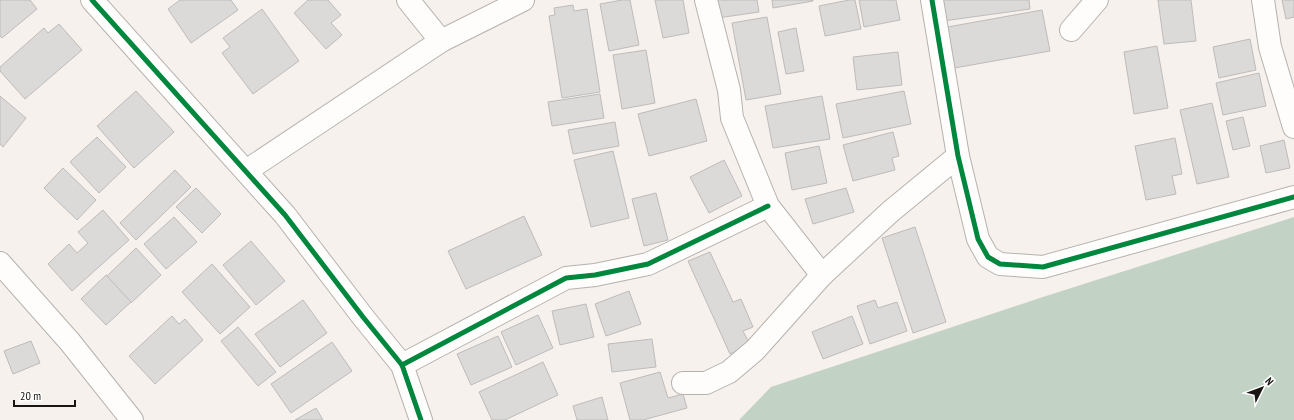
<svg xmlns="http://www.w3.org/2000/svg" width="1294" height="420" font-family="'PT Sans Narrow',sans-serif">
<rect width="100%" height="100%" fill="#f6f1ec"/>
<path fill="#c2d3c6" d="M1294,217V420H739L771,387L1043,297Z"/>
<g fill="#dcd9d9" stroke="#bebbbb">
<path d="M0,0H30L37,9L2,38L0,36Z"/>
<path d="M180,0H231L238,10L191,43L168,9Z"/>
<path d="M308,0H328L341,15L331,23L342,35L326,49L294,13Z"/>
<path d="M622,0H630L639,45L609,51L600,4Z"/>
<path d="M655,0H683L689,33L663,38Z"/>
<path d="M707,0H757L759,12L711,19Z"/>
<path d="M772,0H813V1L773,8Z"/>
<path d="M849,0H855L861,29L825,36L819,6Z"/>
<path d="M859,0H896L900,20L864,27Z"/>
<path d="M940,0H1029L1030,9L943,21Z"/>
<path d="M1158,0H1191L1196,41L1164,44Z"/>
<path d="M1282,0H1294V17L1286,19Z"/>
<path d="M573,5L574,11L587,9L600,92L562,98L549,16L555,15L554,8Z"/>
<path d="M262,9L299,61L253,94L222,53L230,47L223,38Z"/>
<path d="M1042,10L1050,51L949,69L942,28Z"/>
<path d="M767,17L781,94L746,100L732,23Z"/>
<path d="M59,24L82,50L25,99L0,71V67L44,28L48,33Z"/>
<path d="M796,28L804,71L786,74L778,32Z"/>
<path d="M1250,39L1256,70L1219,78L1213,47Z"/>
<path d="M1157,46L1168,108L1134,114L1124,52Z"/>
<path d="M646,50L655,103L622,109L613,55Z"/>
<path d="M898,52L902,85L857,90L853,57Z"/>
<path d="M1259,73L1266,106L1223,115L1216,83Z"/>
<path d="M136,91L174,132L134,168L97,126Z"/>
<path d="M904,91L911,124L843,138L836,104Z"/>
<path d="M600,94L604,118L552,126L548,102Z"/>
<path d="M0,96L26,118L3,147L0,144Z"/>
<path d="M822,96L830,139L773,148L765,106Z"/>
<path d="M696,99L707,141L649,156L638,114Z"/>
<path d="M1212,103L1229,177L1197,184L1180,110Z"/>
<path d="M1243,117L1250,146L1233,150L1226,121Z"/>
<path d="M615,122L619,146L573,154L568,130Z"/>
<path d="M893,132L899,156L892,158L895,170L853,181L843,145Z"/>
<path d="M97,137L126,167L99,193L70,162Z"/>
<path d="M1175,138L1182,174L1172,176L1176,194L1146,200L1135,146Z"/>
<path d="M1284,140L1290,168L1266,173L1260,146Z"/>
<path d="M819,146L827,183L792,190L785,153Z"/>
<path d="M613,151L629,218L591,227L574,160Z"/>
<path d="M724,160L742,196L709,213L690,177Z"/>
<path d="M63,168L96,200L77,220L44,188Z"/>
<path d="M175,170L191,187L136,240L120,223Z"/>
<path d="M196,188L221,214L202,233L176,207Z"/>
<path d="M846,188L854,212L813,224L805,199Z"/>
<path d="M656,193L668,240L644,246L632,199Z"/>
<path d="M103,210L129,240L72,291L48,264L69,244L77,253L88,243L78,232Z"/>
<path d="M524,216L542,255L466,289L448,251Z"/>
<path d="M174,217L197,242L166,269L144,244Z"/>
<path d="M915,227L946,322L913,333L882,238Z"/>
<path d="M251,241L285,281L256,305L223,265Z"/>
<path d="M136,248L161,275L131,303L106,277Z"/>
<path d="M710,252L733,302L741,299L753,327L743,331L750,345L730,354L688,261Z"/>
<path d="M212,264L250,307L220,334L182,292Z"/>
<path d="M106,275L131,302L106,325L81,299Z"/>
<path d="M629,291L641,324L606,336L595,304Z"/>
<path d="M303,300L327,333L280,367L255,334Z"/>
<path d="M875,300L878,308L897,302L907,331L870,344L857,306Z"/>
<path d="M586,304L594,337L560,345L552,311Z"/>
<path d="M538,315L553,348L516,365L501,332Z"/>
<path d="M172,316L179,324L185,319L203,340L155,384L129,356Z"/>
<path d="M852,316L863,344L823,359L812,332Z"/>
<path d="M238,327L276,372L258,386L221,341Z"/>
<path d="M498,336L512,367L471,385L457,354Z"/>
<path d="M652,339L656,367L612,372L608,344Z"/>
<path d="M31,341L40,363L13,374L4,351Z"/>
<path d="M332,342L352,371L291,413L271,384Z"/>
<path d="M543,362L558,395L505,420H492L479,392Z"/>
<path d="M660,372L668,398L683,394L687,408L643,420H630L620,383Z"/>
<path d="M602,397L608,420H577L573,406Z"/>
<path d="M316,408L323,420H295Z"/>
</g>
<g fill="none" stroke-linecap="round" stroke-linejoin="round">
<defs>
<g id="minor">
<path d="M92,0L285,215L363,317L402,365L421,420"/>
<path d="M408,0L441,41"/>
<path d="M706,0L729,90L732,118L768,206L822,275"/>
<path d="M932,0L958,156L978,239L988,257L1000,264L1043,267L1294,197"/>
<path d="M1263,0L1270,47L1294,127"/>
<path d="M1071,30L1097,0"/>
<path d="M246,171L441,41L523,0"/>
<path d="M0,263L70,342L132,420"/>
<path d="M402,365L566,278L595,275L648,264L768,206"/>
<path d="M683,383H706L729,372L755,350L822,275L890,212L958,156"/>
</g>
</defs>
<use href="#minor" stroke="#b6b2ae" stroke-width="24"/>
<use href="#minor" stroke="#fefdfc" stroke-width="22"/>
<defs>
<g id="cycleway">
<path d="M92,0L285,215L363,317L402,365L421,420"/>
<path d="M932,0L958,156L978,239L988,257L1000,264L1043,267L1294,197"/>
<path d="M402,365L566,278L595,275L648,264L768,206"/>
</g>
</defs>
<use href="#cycleway" stroke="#fff" stroke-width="8"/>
<use href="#cycleway" stroke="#00873e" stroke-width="5"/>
</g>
<g transform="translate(1262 388) rotate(48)" stroke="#ffffff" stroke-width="3" paint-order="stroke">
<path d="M0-3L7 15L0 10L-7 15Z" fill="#181512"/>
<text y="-6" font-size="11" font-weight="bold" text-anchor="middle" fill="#181512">N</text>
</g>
<path d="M14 400v6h61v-6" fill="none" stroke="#181512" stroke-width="2"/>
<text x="20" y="400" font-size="12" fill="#181512" stroke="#ffffff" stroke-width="3" paint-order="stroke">20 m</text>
</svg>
